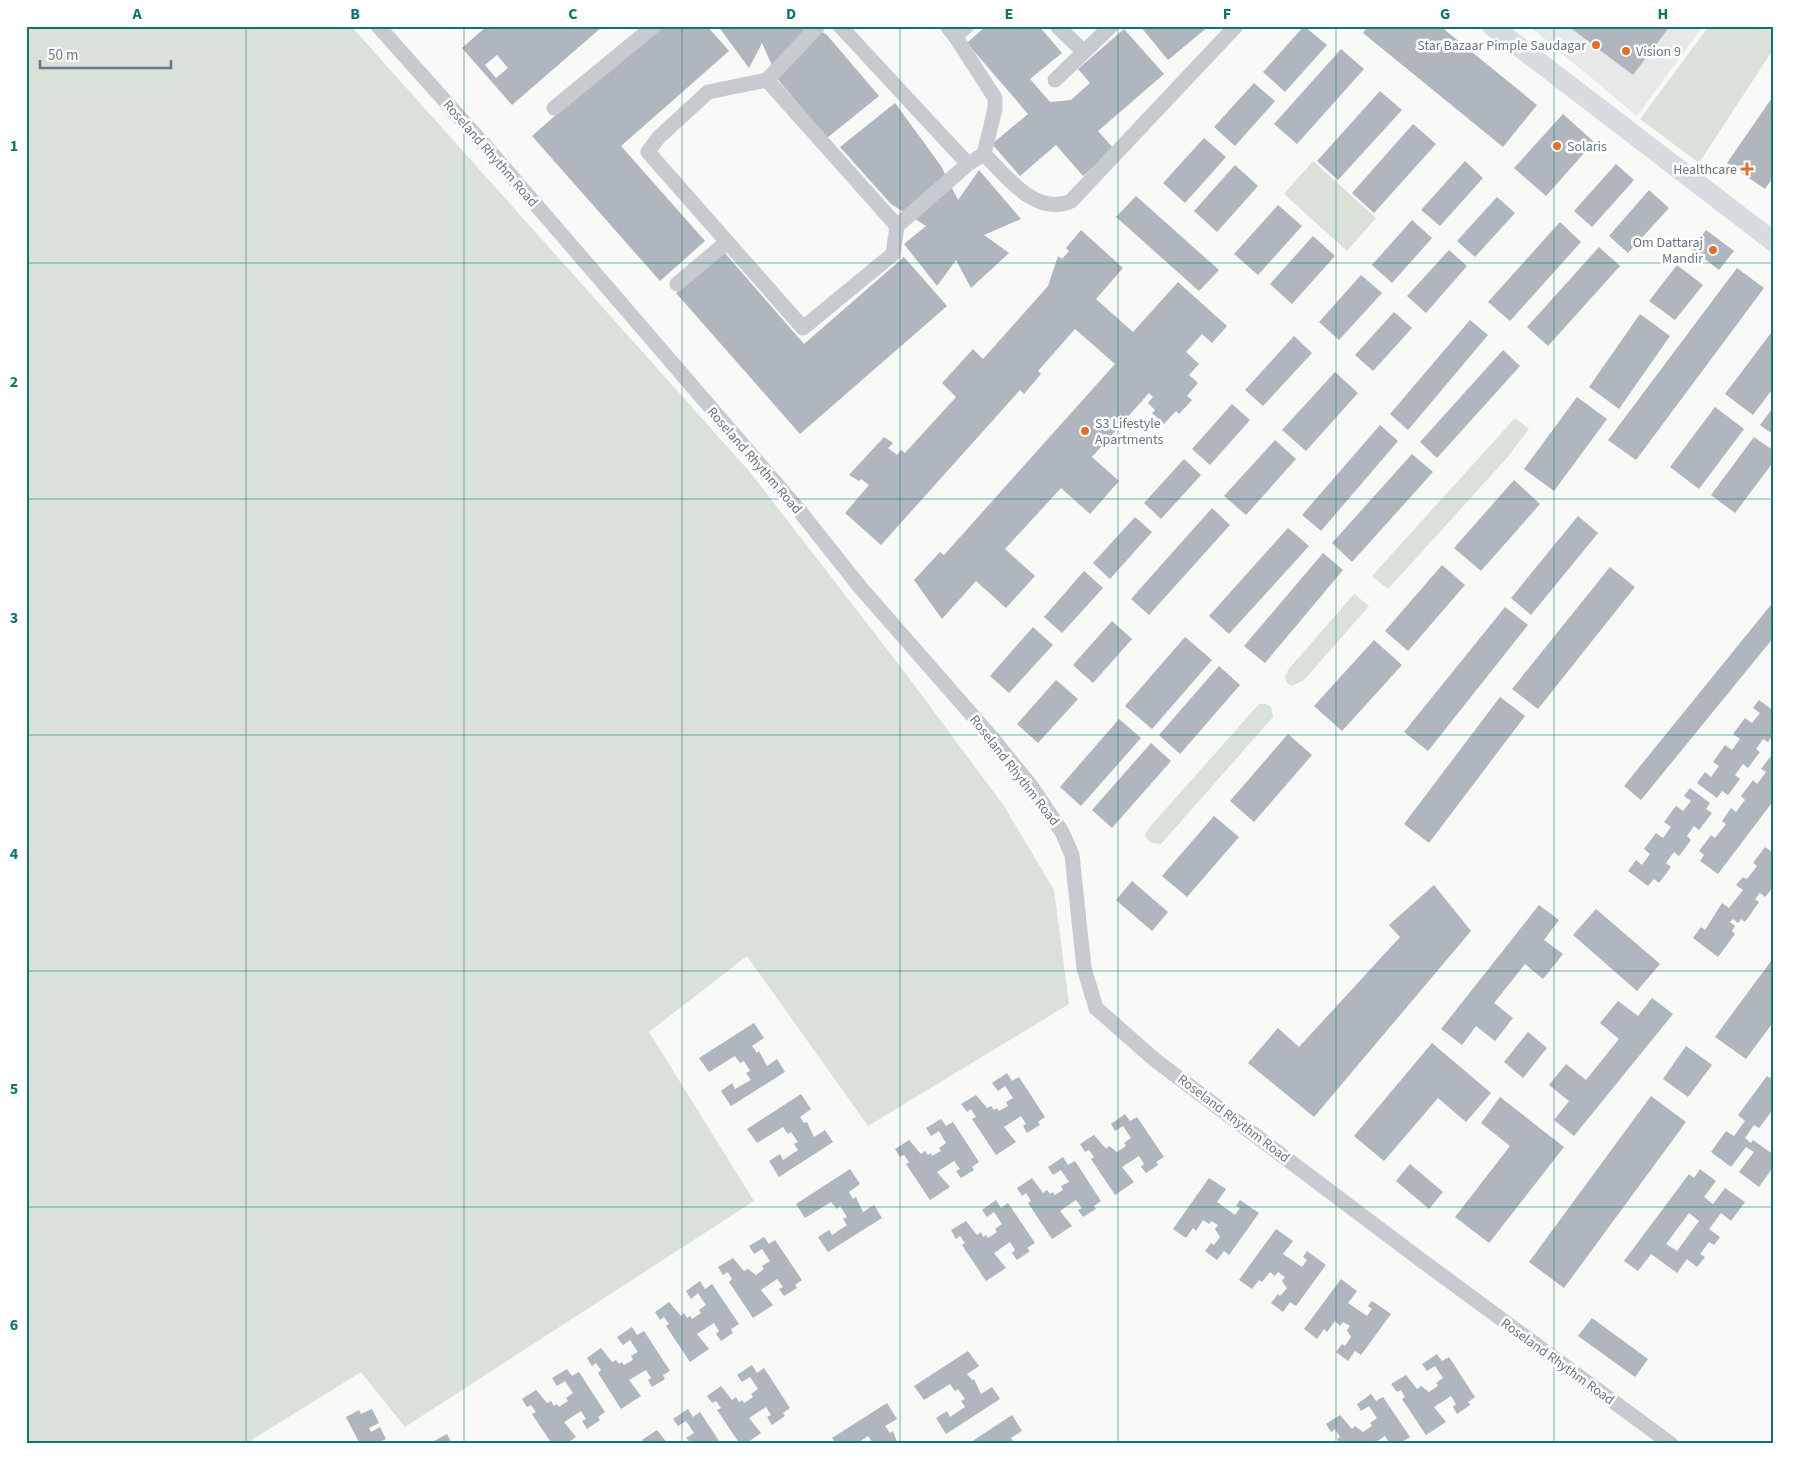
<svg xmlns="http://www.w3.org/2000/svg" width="1800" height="1470" font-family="'Source Sans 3',sans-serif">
<rect width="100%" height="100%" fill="#f9f9f7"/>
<path fill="#e7e8e8" d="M1529,26H1703L1637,116Z"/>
<g fill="#dae1d8">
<path d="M26,26H351L749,471L900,666L1004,806L1054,890L1069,1004L868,1126L747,956L649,1032L754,1201L405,1427L361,1372L245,1444H26Z"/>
<path d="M1709,26H1774V48L1699,163L1640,119Z"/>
<path d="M1313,161L1376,218L1347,251L1284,194Z"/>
<path d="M1515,418L1529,429L1506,459L1388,589L1372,576Z"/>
<path d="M1354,594L1369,606L1304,680L1292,686L1287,683L1285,677L1288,670Z"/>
<path d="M1259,704H1266L1271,707L1273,717L1161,844C1152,844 1149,843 1145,835L1148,829Z"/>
</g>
<g fill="#b0b6bd" fill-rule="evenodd">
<path d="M487,26H603L512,105L462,48ZM497,55L508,68L496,78L485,65Z"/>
<path d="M657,26H707L729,51L621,146L705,241L660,281L532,136Z"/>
<path d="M718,26H813L827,35L879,96L827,138L779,81L762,43L749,68Z"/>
<path d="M986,26H1039L1062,53L1030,79L1050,102L1071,100L1090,83L1078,69L1124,29L1164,74L1098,131L1114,149L1083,176L1056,145L1020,176L992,144L1028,114L967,43Z"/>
<path d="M1140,26H1209L1168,60Z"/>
<path d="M1304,26L1327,45L1285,92L1263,72Z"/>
<path d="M1368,26H1440L1537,105L1503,147L1363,33Z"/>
<path d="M1568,26H1670L1633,75Z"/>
<path d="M1341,49L1364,69L1297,144L1274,124Z"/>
<path d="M1254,83L1275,101L1235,146L1214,127Z"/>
<path d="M1380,91L1402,110L1338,180L1317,161Z"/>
<path d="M1774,95V176L1765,189L1727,163Z"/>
<path d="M895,103L941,166L958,200L979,170L1021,219L984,235L1009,253L971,288L956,260L937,286L904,244L926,226L891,204L840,147Z"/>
<path d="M1563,114L1594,142L1546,196L1514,168Z"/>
<path d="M1413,124L1436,144L1374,213L1352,193Z"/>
<path d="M1204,138L1226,157L1185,203L1163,183Z"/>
<path d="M1465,161L1483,178L1440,226L1421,210Z"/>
<path d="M1616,164L1634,180L1592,227L1574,211Z"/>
<path d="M1235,165L1258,186L1217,232L1194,211Z"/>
<path d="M1649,190L1669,208L1628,253L1609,236Z"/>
<path d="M1136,196L1219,270L1199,291L1116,217Z"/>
<path d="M1497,197L1515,213L1475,257L1457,241Z"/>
<path d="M1278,205L1302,226L1258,275L1234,254Z"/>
<path d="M1412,220L1432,238L1392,283L1372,265Z"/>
<path d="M1560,222L1581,242L1510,321L1488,302Z"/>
<path d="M1081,230L1123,268L1096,299L1133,332L1178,282L1227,326L1212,343L1202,334L1186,352L1199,364L1189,375L1198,383L1187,396L1192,400L1179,414L1176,411L1164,424L1152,413L1155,410L1148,403L1153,397L1149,393L1092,457L1119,481L1090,514L1061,488L1005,549L1035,576L1006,608L976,581L942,619L914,580L940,552L944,555L1115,364L1075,329L1038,371L1041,374L1024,394L1020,390L881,545L845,513L869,485L861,479L859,481L849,475L884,437L893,443L888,448L897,455L901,450L905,453L956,397L942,383L973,349L983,359L1048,286L1058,256L1062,259L1069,251L1066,248Z"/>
<path d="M1706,230L1734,251L1719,270L1692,249Z"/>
<path d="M1313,236L1335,256L1292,304L1270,284Z"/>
<path d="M1599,247L1620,266L1548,346L1527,327Z"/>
<path d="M1449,250L1467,266L1426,313L1407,296Z"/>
<path d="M724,252L804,344L904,257L947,306L800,434L676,293Z"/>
<path d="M1677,265L1703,285L1675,320L1649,301Z"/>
<path d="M1737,268L1764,288L1636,460L1608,440Z"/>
<path d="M1361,275L1382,293L1339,340L1319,322Z"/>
<path d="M1394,312L1412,328L1373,371L1355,355Z"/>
<path d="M1640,314L1670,336L1619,409L1589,387Z"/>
<path d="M1470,320L1488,335L1408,430L1390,414Z"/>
<path d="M1774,329V387L1753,415L1725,394Z"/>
<path d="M1294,336L1312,353L1263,406L1245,390Z"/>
<path d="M1503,350L1520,366L1437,458L1420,442Z"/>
<path d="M1335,372L1358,393L1306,451L1282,430Z"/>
<path d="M1577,397L1607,419L1554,491L1524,469Z"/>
<path d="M1232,404L1250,420L1210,465L1192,449Z"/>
<path d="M1774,406V435L1760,425Z"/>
<path d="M1715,407L1744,429L1699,489L1670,467Z"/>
<path d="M1380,425L1398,441L1321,531L1302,515Z"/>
<path d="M1754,437L1774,451V461L1735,513L1711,495Z"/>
<path d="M1275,440L1296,459L1246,515L1224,496Z"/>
<path d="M1412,454L1433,472L1352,562L1332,543Z"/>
<path d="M1184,459L1201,475L1161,519L1144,503Z"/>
<path d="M1514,480L1540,504L1481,571L1454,548Z"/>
<path d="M1212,508L1230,525L1149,615L1131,599Z"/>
<path d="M1578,516L1598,533L1531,615L1511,598Z"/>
<path d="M1135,517L1152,532L1110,579L1093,563Z"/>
<path d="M1288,528L1309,546L1229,634L1209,616Z"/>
<path d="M1323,553L1343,570L1265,663L1244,646Z"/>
<path d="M1442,565L1465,585L1408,651L1385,631Z"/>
<path d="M1610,567L1635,587L1538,709L1512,689Z"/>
<path d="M1084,571L1103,588L1062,633L1044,617Z"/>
<path d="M1774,601V637L1641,800L1624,786Z"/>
<path d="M1505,607L1528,625L1428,751L1404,732Z"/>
<path d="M1112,621L1132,639L1093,683L1073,665Z"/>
<path d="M1033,627L1053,645L1009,693L990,676Z"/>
<path d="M1185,637L1212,660L1152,729L1125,706Z"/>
<path d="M1374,640L1402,665L1342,731L1314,706Z"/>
<path d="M1219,666L1240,685L1180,754L1159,735Z"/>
<path d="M1056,680L1078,699L1038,743L1017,724Z"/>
<path d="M1500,697L1525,716L1429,843L1404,824Z"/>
<path d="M1759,700L1774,711V734L1768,742L1763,739L1756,749L1760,752L1748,768L1743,764L1735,775L1740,779L1728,795L1722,791L1717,798L1697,783L1705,772L1711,777L1719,766L1713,762L1725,745L1732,750L1740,739L1733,734L1745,718L1752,723L1760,713L1753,708Z"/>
<path d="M1119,719L1141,738L1081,806L1060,787Z"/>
<path d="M1288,734L1312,755L1254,822L1230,801Z"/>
<path d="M1151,743L1171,761L1112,828L1092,810Z"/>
<path d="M1774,752V800L1718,874L1700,861L1704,855L1699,851L1711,835L1715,838L1726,824L1722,821L1731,808L1736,812L1745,800L1741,796L1753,780L1757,784L1766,772L1761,769Z"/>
<path d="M1690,788L1710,803L1706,809L1712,813L1699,830L1694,826L1687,836L1691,840L1679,856L1674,852L1666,863L1671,867L1659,883L1654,879L1648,886L1628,871L1636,860L1642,865L1650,854L1644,849L1656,833L1663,838L1671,827L1664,822L1676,806L1683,811L1691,801L1684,796Z"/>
<path d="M1214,816L1239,837L1187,897L1162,876Z"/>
<path d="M1765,847L1772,852L1774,850V886L1765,897L1760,893L1755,899L1759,902L1745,922L1741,919L1738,923L1733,919L1730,922L1735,926L1732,931L1735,934L1718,957L1693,938L1701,927L1705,930L1722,903L1729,908L1743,890L1736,885L1743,877L1747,879L1757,866L1753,863Z"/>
<path d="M1132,881L1168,912L1152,931L1116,900Z"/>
<path d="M1434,885L1471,931L1314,1117L1248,1063L1278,1028L1299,1047L1400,937L1389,925Z"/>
<path d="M1539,905L1559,920L1544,940L1563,954L1543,979L1525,964L1494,1003L1513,1018L1495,1041L1476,1026L1462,1045L1441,1029Z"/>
<path d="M1596,909L1660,964L1637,991L1573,935Z"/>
<path d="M1774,957V1021L1746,1059L1715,1037Z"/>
<path d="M1652,998L1673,1014L1574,1136L1554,1120L1569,1101L1549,1085L1566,1064L1586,1080L1619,1039L1600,1023L1618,1001L1638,1016Z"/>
<path d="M754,1023L764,1038L752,1046L757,1053L759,1051L767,1066L777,1059L785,1072L731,1106L721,1091L732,1083L735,1089L751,1080L746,1073L750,1071L744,1061L740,1063L735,1056L709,1072L699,1058Z"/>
<path d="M1528,1032L1547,1048L1523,1078L1504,1062Z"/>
<path d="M1432,1043L1491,1093L1466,1122L1438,1098L1384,1161L1354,1136Z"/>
<path d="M1686,1046L1712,1065L1688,1097L1663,1079Z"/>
<path d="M1007,1073L1012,1081L1019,1077L1045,1117L1038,1122L1040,1125L1027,1133L1023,1126L1026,1124L1021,1116L1004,1127L1016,1142L996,1155L972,1119L976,1117L971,1109L967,1112L961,1104L976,1095L987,1108L991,1106L994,1110L997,1108L999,1111L1008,1106L1006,1102L1013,1098L1005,1086L998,1091L992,1083Z"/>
<path d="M1774,1073V1108L1759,1128L1754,1125L1745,1138L1751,1143L1753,1140L1774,1155V1166L1759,1187L1739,1172L1754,1152L1746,1147L1731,1167L1711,1152L1726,1131L1734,1136L1745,1121L1738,1115L1767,1076L1770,1078Z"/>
<path d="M801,1094L811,1109L800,1117L804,1123L807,1122L814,1137L825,1130L833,1142L779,1177L769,1161L780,1154L783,1160L798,1150L794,1144L798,1142L791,1132L788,1134L783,1127L757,1143L747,1129Z"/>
<path d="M1651,1096L1686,1122L1564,1288L1529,1262Z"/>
<path d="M1500,1097L1564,1147L1489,1243L1455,1217L1510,1146L1481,1123Z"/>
<path d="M1125,1114L1130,1121L1137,1117L1164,1157L1156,1162L1158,1165L1146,1173L1141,1167L1144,1164L1139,1156L1122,1167L1134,1182L1115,1195L1091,1159L1094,1157L1089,1150L1085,1152L1080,1144L1094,1135L1106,1149L1109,1146L1117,1152L1126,1146L1124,1143L1131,1138L1123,1126L1115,1131L1111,1124Z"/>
<path d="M941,1119L946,1126L953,1122L979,1162L972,1167L974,1170L961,1178L956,1171L960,1169L954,1161L937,1172L950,1187L930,1200L906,1164L909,1162L904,1155L900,1157L895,1149L909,1140L921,1154L925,1151L928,1155L931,1153L932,1156L941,1151L939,1148L946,1143L939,1131L931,1136L926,1128Z"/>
<path d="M1063,1157L1068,1165L1075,1161L1101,1201L1094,1206L1096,1209L1083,1217L1078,1210L1082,1208L1076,1200L1060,1211L1072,1226L1052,1239L1028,1203L1031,1201L1026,1193L1022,1196L1017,1188L1032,1178L1043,1193L1047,1190L1050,1194L1053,1192L1055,1195L1063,1190L1061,1186L1069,1182L1061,1170L1053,1175L1048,1167Z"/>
<path d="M1410,1164L1443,1192L1429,1209L1396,1181Z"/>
<path d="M850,1169L860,1184L849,1192L853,1199L856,1197L863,1212L874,1205L882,1218L828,1252L818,1237L829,1230L832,1235L847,1225L843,1219L847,1217L840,1206L837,1209L831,1202L805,1218L796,1204Z"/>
<path d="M1700,1169L1716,1181L1704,1197L1713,1204L1725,1188L1745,1202L1731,1221L1721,1213L1709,1229L1720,1237L1714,1245L1709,1242L1700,1254L1705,1257L1697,1267L1687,1259L1677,1273L1651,1254L1638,1271L1624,1261L1689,1174L1694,1178ZM1689,1213L1699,1221L1677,1251L1666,1244Z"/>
<path d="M1209,1178L1226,1189L1217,1202L1235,1215L1240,1208L1236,1206L1240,1200L1259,1213L1229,1255L1224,1251L1217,1260L1205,1251L1211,1243L1214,1245L1220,1237L1215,1229L1218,1225L1211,1221L1209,1224L1203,1220L1196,1231L1193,1228L1186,1238L1173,1229Z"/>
<path d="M996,1200L1001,1208L1008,1203L1035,1243L1027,1248L1030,1251L1017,1260L1012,1253L1015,1250L1010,1242L994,1253L1006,1268L986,1281L962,1245L965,1243L960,1236L956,1239L951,1230L966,1221L977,1235L981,1232L983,1237L986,1235L988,1238L997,1232L995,1229L1002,1224L994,1212L987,1217L982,1210Z"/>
<path d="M1276,1229L1293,1241L1283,1254L1302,1267L1307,1260L1303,1257L1307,1251L1326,1265L1296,1306L1290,1302L1283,1312L1271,1303L1278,1294L1280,1296L1287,1288L1282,1281L1285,1277L1278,1272L1275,1276L1270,1272L1262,1282L1259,1280L1252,1289L1239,1280Z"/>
<path d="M764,1237L769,1244L775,1240L802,1280L795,1285L797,1288L784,1296L779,1289L783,1287L777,1279L761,1290L773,1305L753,1318L729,1282L732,1279L728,1272L723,1275L718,1267L733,1258L744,1271L748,1269L756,1275L764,1269L762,1266L770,1261L762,1249L754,1254L749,1246Z"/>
<path d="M1341,1279L1357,1291L1348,1303L1367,1316L1372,1309L1368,1306L1372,1301L1391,1314L1361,1355L1355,1351L1348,1361L1336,1352L1342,1344L1345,1346L1351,1337L1347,1330L1350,1326L1343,1322L1340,1326L1335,1321L1327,1332L1324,1329L1317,1339L1304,1329Z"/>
<path d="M700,1281L705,1289L712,1284L739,1324L731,1329L733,1333L721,1341L716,1334L719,1331L714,1323L697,1334L709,1349L690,1362L666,1326L669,1324L664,1317L660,1320L655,1312L669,1302L681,1316L684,1313L687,1318L690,1316L692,1319L701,1313L699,1310L706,1305L698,1293L691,1299L686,1291Z"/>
<path d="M1592,1318L1648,1359L1635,1377L1578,1336Z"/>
<path d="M632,1327L637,1335L644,1331L670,1371L663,1375L665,1379L652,1387L648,1380L651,1378L646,1370L629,1380L641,1396L621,1409L598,1373L601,1370L596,1363L592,1366L587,1358L601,1348L612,1362L616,1360L619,1364L622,1362L624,1365L633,1360L631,1356L638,1352L630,1340L623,1345L617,1337Z"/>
<path d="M968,1351L979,1366L967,1374L972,1380L974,1379L981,1394L992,1387L1000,1399L946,1434L936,1418L947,1411L950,1417L965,1407L961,1401L965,1399L958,1389L955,1391L950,1384L924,1400L914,1386Z"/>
<path d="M1437,1354L1442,1361L1449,1357L1475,1397L1468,1402L1470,1405L1457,1414L1453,1407L1456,1404L1451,1396L1434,1407L1446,1422L1426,1435L1402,1399L1405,1397L1401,1390L1397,1392L1391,1384L1406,1375L1417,1389L1421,1386L1429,1392L1438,1386L1436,1383L1443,1378L1435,1366L1427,1371L1422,1364Z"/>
<path d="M752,1365L757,1373L764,1368L790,1408L783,1413L785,1416L772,1425L767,1417L771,1415L766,1407L749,1418L761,1433L745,1444H740L717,1410L721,1408L716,1401L712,1403L707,1396L721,1386L732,1400L736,1397L739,1402L742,1400L744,1403L753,1397L751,1394L758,1389L750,1377L742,1382L737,1375Z"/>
<path d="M567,1369L572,1376L579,1372L605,1412L598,1417L600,1420L587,1429L582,1421L586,1419L581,1411L564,1422L576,1437L566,1444H552L532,1414L536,1412L531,1405L527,1407L522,1399L536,1390L547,1403L551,1401L554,1406L557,1404L559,1407L568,1401L566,1398L573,1393L565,1381L557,1386L552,1378Z"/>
<path d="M1371,1394L1376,1401L1383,1397L1410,1437L1402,1442L1404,1444H1390L1385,1436L1373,1444H1340L1337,1439L1340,1437L1335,1429L1331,1432L1326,1424L1340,1415L1352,1429L1355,1426L1363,1432L1372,1426L1370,1423L1377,1418L1369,1406L1361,1411L1357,1404Z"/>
<path d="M887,1403L897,1419L885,1426L890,1433L893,1431L898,1444H879L877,1441L873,1443L868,1436L856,1444H836L832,1438Z"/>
<path d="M372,1409L379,1423L369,1428L371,1432L380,1427L386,1439L375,1444H360L346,1417L359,1410L361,1414Z"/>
<path d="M688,1409L693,1417L700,1412L721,1444H685L689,1441L686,1438L694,1433L686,1421L678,1426L673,1419Z"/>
<path d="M1012,1415L1022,1431L1011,1438L1015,1444H968Z"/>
<path d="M657,1430L668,1444H645L642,1440Z"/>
<path d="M447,1434L452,1444H435L434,1441Z"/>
</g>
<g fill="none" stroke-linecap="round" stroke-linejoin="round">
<g stroke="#c7cace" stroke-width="15">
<path d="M378,26L488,149L798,509L860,587L993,739L1031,786L1062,832L1072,855L1084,968L1096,1008L1155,1060L1421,1260L1671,1444"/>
<path d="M818,26L767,80L708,92L658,138L648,152L803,328L893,254L897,226L968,164L984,154L995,109V98L955,36"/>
<path d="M840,26L968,164"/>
<path d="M947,26L955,36L967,26"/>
<path d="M1057,26L1084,52L1111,26"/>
<path d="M767,80L897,226"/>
<path d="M1055,80L1084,52"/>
<path d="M554,108L654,26"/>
<path d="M984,154C1006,176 1036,217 1071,201L1236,26"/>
<path d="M677,284L727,242"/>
</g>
<path stroke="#d8dbe0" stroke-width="20" d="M1492,26L1774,242"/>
</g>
<path fill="none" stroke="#0f766e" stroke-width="1" stroke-opacity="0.55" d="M246,26V1444M464,26V1444M682,26V1444M900,26V1444M1118,26V1444M1336,26V1444M1554,26V1444M26,263H1774M26,499H1774M26,735H1774M26,971H1774M26,1207H1774"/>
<g fill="#e56e2c" stroke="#fff" stroke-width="2">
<circle cx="1596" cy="45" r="5"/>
<circle cx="1626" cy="51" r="5"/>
<circle cx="1557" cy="146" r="5"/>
<path d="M1744.5 161.5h5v5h5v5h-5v5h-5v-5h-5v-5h5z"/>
<circle cx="1713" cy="250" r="5"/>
<circle cx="1085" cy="431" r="5"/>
</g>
<g text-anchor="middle" stroke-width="5" stroke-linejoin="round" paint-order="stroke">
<g font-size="14" fill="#687688" stroke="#fff" text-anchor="end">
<text x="1586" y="50">Star Bazaar Pimple Saudagar</text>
<text x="1636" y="56" text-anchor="start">Vision 9</text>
<text x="1567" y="151" text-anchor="start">Solaris</text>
<text x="1737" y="174">Healthcare</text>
<text x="1703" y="247">Om Dattaraj<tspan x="1703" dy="16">Mandir</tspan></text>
<text x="1095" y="428" text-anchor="start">S3 Lifestyle<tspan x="1095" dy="16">Apartments</tspan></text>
</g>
<g font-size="14" fill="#687688" stroke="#fff">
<text transform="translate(491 153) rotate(49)" y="5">Roseland Rhythm Road</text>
<text transform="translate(755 460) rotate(49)" y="5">Roseland Rhythm Road</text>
<text transform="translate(1015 770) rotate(52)" y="5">Roseland Rhythm Road</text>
<text transform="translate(1234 1118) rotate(37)" y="5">Roseland Rhythm Road</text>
<text transform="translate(1558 1361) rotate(36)" y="5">Roseland Rhythm Road</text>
</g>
</g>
<rect width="1800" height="1470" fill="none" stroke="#ffffff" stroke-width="55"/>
<path d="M40 60v8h131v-8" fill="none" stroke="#687688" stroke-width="2.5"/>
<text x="48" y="60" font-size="15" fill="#687688" stroke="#ffffff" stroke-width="4" paint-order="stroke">50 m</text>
<rect x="28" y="28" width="1744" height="1414" fill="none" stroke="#0f766e" stroke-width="2"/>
<g font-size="16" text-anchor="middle" font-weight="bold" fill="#0f766e">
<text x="137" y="19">A</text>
<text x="355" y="19">B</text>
<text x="573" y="19">C</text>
<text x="791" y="19">D</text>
<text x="1009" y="19">E</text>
<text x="1227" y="19">F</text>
<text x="1445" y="19">G</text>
<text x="1663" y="19">H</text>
<text x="14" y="151">1</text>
<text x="14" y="387">2</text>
<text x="14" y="623">3</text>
<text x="14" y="859">4</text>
<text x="14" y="1094">5</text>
<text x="14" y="1330">6</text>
</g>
</svg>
